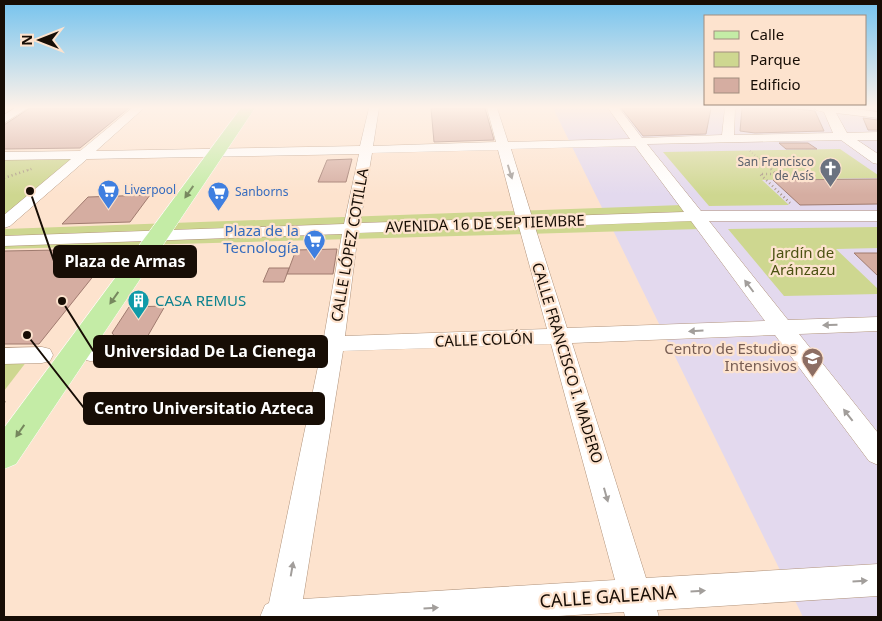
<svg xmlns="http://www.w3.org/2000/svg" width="882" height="621" font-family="'Noto Sans',sans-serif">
<rect width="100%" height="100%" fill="#fde3ce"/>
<path fill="#e3d9ee" d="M553,108H878V617H803Z"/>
<g fill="#ced790">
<path d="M840,149L878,175V178L762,180L789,205L709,206L663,152Z"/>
<path d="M86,158L5,229L682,205L700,229L4,249V159Z"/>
<path d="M878,227V248L836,249L878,289V294L784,296L728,229Z"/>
<path d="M4,361H27L4,391Z"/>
</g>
<g fill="#d5ada1" stroke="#a07b6f">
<path d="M30,108H129L80,148L4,149V125Z"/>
<path d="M431,108H485L494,140L434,142Z"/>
<path d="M621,108H711L706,134L643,136Z"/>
<path d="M742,108H788L815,111L824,131L755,133L740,131Z"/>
<path d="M863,118L878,120V130H868Z"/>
<path d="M779,143H808L817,149H786Z"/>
<path d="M352,159L346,182H318L327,160Z"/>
<path d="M878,179V204L800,205L773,180Z"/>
<path d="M150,195L130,222L62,224L88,197Z"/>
<path d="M115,249L39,344H4V251Z"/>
<path d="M337,249L333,274H287L296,250Z"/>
<path d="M854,253H878V276Z"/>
<path d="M269,268H289L284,282H263Z"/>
<path d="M165,306L146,339L118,340L112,333L129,307Z"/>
</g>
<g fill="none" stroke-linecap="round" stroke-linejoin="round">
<defs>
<g id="minor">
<path d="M15,108H28L4,123V115Z"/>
<path d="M132,108H144L96,151L360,146L369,108H379L373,146L496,142L487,108H497L508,142L630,139L608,108H619L642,138L722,135L725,108H735L734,135L833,133L824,112L816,110L815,108H848L878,112V118L836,113L847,133L878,132V140H857L878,154V164L873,163L841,140L647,144L701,211H878V221H709L788,320L878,317V331L799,334L878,433V465L869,461L775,335L572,343L646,578L878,564V596L657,610L659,617H625L624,612L542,617H260L265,605L269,603L321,352L90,361L82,359L79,353L82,347L90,345L324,337L342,234L4,246V236L344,224L359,154L87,159L10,226L4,228V215L71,159L4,160V152L80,151ZM635,146L684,212L532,217L511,149ZM498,150L516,218L360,223L372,153ZM691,221L765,321L567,328L535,227ZM519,227L547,329L345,336L358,233ZM551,344L615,580L303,599L343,351Z"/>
<path d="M42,347L50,349L53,355L50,361L42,363L4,364V348Z"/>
</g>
<path id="major" d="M241,108H255L16,464L4,469V428Z"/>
</defs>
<use href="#minor" stroke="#b1937b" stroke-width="1"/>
<use href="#major" stroke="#fff" stroke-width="1"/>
<g stroke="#a69282" stroke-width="2" stroke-dasharray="0.5 2.5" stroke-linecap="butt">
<path d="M750,151L772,170"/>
<path d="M28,170L32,169"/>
</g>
<g stroke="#a69282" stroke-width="2.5" stroke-dasharray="1 3" stroke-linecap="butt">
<path d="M771,169L776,174H760L790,203"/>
<path d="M4,178L31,169"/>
</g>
<path stroke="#a69282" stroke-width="4" stroke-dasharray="1 4.5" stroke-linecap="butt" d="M4,401L8,398"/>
<use href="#minor" fill="#fff" fill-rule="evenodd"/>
<use href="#major" fill="#c4eca6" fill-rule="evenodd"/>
</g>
<defs><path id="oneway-solid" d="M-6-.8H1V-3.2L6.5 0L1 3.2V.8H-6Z" transform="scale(1.25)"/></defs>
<g fill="#a29e9b">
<use href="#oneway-solid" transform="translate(510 172) rotate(73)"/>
<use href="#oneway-solid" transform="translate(749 286) rotate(-127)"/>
<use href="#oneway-solid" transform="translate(830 325) rotate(178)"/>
<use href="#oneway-solid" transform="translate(696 331) rotate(177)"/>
<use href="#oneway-solid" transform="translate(848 415) rotate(-128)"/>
<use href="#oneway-solid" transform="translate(606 495) rotate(74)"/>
<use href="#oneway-solid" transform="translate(292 569) rotate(-80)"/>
<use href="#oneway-solid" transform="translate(860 581) rotate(-4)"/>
<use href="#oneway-solid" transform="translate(698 591) rotate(-4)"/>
<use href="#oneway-solid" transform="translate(431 608) rotate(-4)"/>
</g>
<g fill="#76885e">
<use href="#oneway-solid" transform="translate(189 192) rotate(125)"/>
<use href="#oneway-solid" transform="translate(114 298) rotate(125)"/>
<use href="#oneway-solid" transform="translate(20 431) rotate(125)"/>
</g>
<linearGradient id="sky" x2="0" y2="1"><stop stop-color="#75c3ee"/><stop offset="0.55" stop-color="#fef2e9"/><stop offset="1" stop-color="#fef2e9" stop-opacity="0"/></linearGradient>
<rect width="882" height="195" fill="url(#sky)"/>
<defs>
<symbol id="church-pin" viewBox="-11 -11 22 30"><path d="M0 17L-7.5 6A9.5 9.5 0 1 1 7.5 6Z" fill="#6b7280" stroke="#fde3ce"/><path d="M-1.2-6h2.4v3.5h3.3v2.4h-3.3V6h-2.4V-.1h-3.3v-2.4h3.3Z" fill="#fff"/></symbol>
<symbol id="supermarket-pin" viewBox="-11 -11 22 30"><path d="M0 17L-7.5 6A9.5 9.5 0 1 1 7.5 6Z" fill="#3f7fe0" stroke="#fde3ce"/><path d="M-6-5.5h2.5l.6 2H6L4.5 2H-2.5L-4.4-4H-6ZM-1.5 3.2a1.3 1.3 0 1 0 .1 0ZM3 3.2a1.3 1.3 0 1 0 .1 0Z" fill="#fff"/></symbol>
<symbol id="building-pin" viewBox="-11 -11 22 30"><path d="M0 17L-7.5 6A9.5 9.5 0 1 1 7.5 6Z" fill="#0f9aa8" stroke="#fde3ce"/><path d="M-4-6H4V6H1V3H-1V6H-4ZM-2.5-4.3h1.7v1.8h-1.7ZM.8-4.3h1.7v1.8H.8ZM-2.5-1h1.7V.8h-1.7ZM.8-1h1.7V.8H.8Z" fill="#fff"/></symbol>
<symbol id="university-pin" viewBox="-11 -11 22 30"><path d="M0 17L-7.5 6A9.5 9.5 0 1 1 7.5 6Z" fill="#8d6e63" stroke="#fde3ce"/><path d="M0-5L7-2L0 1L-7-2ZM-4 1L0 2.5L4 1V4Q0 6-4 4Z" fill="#fff"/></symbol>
</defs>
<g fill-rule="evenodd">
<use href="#church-pin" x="818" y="156" width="25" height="34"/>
<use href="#supermarket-pin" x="96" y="178" width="25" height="34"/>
<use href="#supermarket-pin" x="206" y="180" width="25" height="34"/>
<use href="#supermarket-pin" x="302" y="228" width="25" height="34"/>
<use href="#building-pin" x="126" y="288" width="25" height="34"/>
<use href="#university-pin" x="800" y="346" width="25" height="34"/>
</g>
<g text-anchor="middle" stroke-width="4.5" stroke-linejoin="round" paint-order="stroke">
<g font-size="12" fill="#5b616d" stroke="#fde3ce" text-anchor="end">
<text x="814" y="166">San Francisco<tspan x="814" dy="14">de Asís</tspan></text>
</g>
<g font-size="12" fill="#366cbe" stroke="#fde3ce" text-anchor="start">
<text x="124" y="194">Liverpool</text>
<text x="235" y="196">Sanborns</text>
</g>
<g font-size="15" fill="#170d05" stroke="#fde3ce">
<text transform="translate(485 224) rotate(-2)" y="5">AVENIDA 16 DE SEPTIEMBRE</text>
<text transform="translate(350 245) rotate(-80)" y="5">CALLE LÓPEZ COTILLA</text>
<text transform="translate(484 340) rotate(-2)" y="5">CALLE COLÓN</text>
<text transform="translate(567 363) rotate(73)" y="5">CALLE FRANCISCO I. MADERO</text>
</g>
<g font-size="15" fill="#366cbe" stroke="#fde3ce" text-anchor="end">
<text x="299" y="236">Plaza de la<tspan x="299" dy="17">Tecnología</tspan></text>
</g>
<g font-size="15" fill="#4c5212" stroke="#fde3ce">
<text x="803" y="258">Jardín de<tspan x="803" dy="17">Aránzazu</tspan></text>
</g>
<g font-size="15" fill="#0d838f" stroke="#fde3ce" text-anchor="start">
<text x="155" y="306">CASA REMUS</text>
</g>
<g font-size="15" fill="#785e54" stroke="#fde3ce" text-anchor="end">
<text x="797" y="354">Centro de Estudios<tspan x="797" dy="17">Intensivos</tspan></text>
</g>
<g font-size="18" fill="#170d05" stroke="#fde3ce">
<text transform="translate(608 597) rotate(-4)" y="6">CALLE GALEANA</text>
</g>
</g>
<path fill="none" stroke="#170d05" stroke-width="2" d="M30 191L54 261M62 301L94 352M27 335L84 408"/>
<g fill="#170d05" stroke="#fde3ce" stroke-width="2">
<circle cx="30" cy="191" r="5"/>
<circle cx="62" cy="301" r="5"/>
<circle cx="27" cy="335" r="5"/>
</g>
<g fill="#170d05" stroke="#170d05" stroke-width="2">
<rect x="54" y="246" width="142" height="31" rx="5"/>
<rect x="94" y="336" width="233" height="31" rx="5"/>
<rect x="84" y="393" width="240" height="31" rx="5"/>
</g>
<g font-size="16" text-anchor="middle" font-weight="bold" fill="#fff">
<text x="125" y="267">Plaza de Armas</text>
<text x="210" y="357">Universidad De La Cienega</text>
<text x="204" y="414">Centro Universitatio Azteca</text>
</g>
<rect width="882" height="621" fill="none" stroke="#170d05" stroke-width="10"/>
<rect x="704" y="15" width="162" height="90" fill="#fde3ce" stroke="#a18d7e"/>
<rect x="714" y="31" width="25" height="8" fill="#c4eca6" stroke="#a18d7e"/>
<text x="750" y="40" font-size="15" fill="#170d05">Calle</text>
<rect x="714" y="52" width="25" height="15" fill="#ced790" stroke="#a18d7e"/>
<text x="750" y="65" font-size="15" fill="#170d05">Parque</text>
<rect x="714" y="78" width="25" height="15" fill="#d5ada1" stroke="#a18d7e"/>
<text x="750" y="90" font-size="15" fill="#170d05">Edificio</text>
<g transform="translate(40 40) rotate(270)" stroke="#fde3ce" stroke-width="4" paint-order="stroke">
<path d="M0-4L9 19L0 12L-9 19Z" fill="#170d05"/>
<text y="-8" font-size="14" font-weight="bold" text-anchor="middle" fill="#170d05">N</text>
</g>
</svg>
